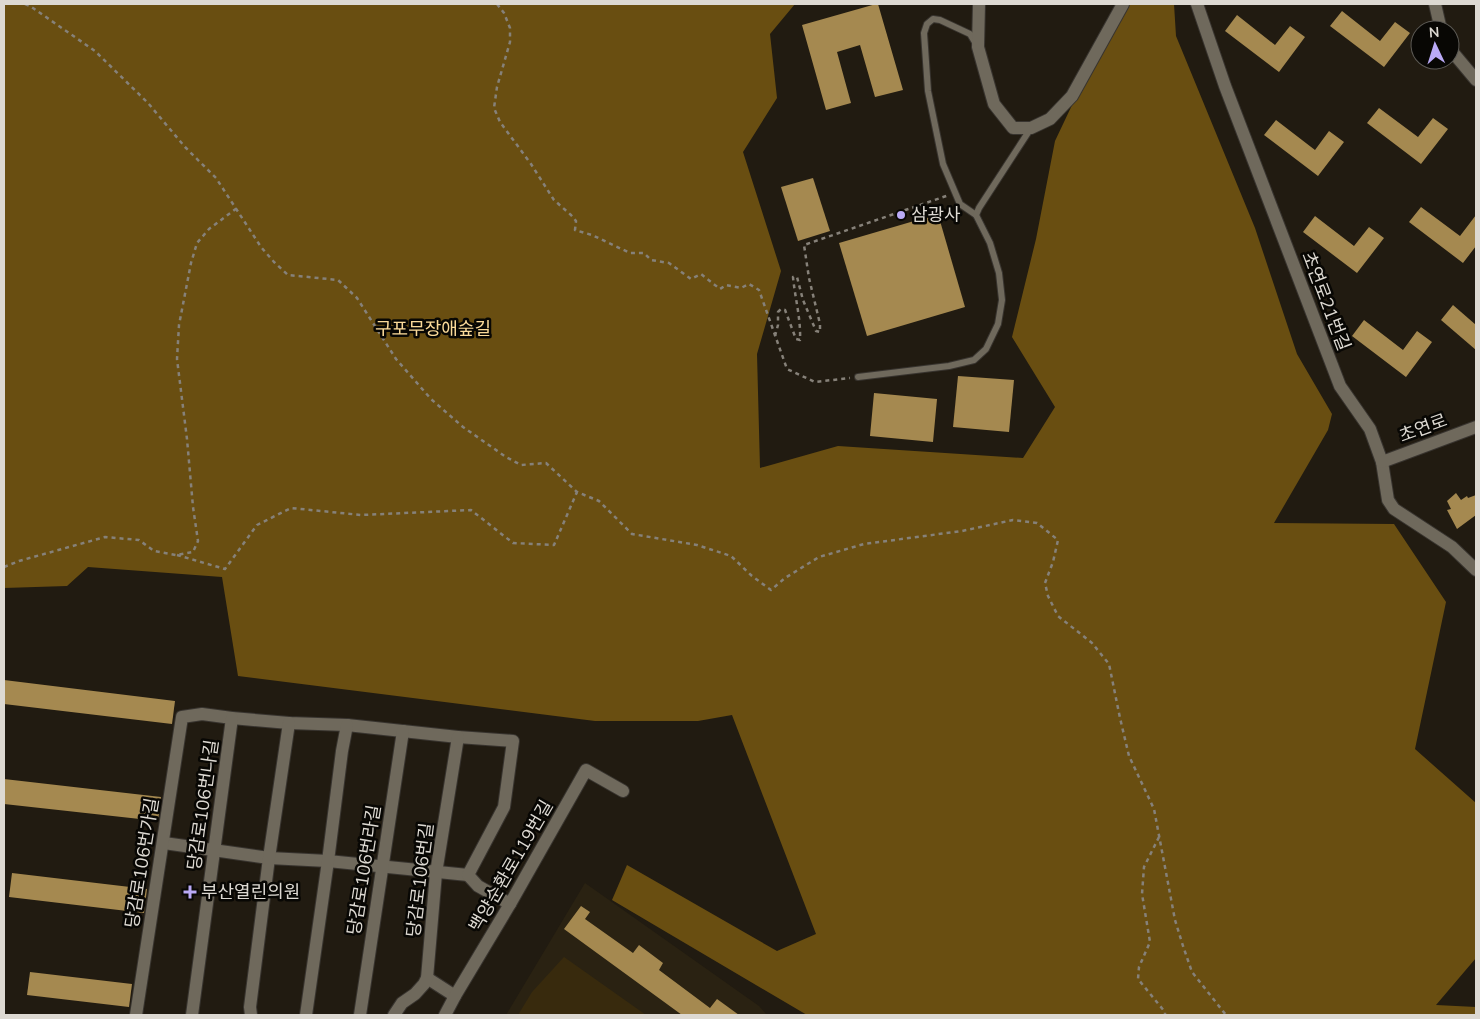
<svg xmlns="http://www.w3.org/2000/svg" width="1480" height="1019" font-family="'Nunito Sans','Noto Sans KR',sans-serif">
<rect width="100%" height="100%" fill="#211b11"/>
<path fill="#2a2212" d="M585,883L759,1006L767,1015H506Z"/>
<path fill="#382a0d" d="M564,957L646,1015H518L532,992Z"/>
<path fill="#694e11" d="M4,4H795L770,34L777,98L743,152L781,271L757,354L760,468L838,446L1023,458L1055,407L1012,337L1036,239L1055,141L1082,84L1128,4H1174L1176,36L1255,228L1297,354L1332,414L1328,430L1274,523L1394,524L1446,602L1415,749L1476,803V958L1436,1005L1476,1007V1015H807L612,900L627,865L777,951L816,934L732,715L698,721H595L238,676L222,577L88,567L67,586L4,588Z"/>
<g fill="#a58950">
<path d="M876,4H878L903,90L875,97L860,45L837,52L851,103L826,110L802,25Z"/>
<path d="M1342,11L1380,41L1395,22L1410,33L1384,67L1330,26Z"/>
<path d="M1237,15L1275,45L1290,26L1305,37L1279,72L1225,31Z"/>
<path d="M1379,108L1418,137L1433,118L1448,129L1421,164L1367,123Z"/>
<path d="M1276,120L1315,150L1329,131L1344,142L1318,176L1264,135Z"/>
<path d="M813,178L830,231L798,241L781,187Z"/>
<path d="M1421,207L1460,236L1476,215V246L1463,263L1409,222Z"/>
<path d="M938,214L965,307L867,336L839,243Z"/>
<path d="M1315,216L1354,246L1369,227L1384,238L1357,273L1303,232Z"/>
<path d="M1453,305L1476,325V350L1441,320Z"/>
<path d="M1364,320L1403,350L1417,331L1432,342L1406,377L1352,336Z"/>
<path d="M958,376L1014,380L1009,432L953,427Z"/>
<path d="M874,393L937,399L933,442L870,436Z"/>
<path d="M1456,493L1461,500L1467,496L1468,498L1476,495V515L1457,529L1447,510L1451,509L1447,501Z"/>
<path d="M4,680L175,701L172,724L4,704Z"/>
<path d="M4,779L161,797L158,821L4,804Z"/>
<path d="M12,873L147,889L144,913L9,897Z"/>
<path d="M581,906L590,912L585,919L633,953L639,945L663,963L659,970L710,1008L717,999L739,1015H682L564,929Z"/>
<path d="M30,972L132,984L129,1007L27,995Z"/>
</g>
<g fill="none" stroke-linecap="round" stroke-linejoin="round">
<defs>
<g id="service">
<path d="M976,215L960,204L943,164L928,91L924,33L927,24L933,19L940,20L970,34L976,44"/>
<path d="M858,377L949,366L974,360L986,349L998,324L1002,300L999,273L990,243L976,215L979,208L1031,128"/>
</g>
<g id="minor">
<path d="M979,4L978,47L994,104L1013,128H1031L1050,119L1072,96L1123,4"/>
<path d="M1197,4L1225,86L1340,386L1370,429L1382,462L1388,500L1394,509L1452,547L1476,570"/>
<path d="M1435,4L1441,30"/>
<path d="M1450,49L1476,80"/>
<path d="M1382,462L1476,427"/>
<path d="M164,843L269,858L328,861L468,875"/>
<path d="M427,978L455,996"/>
<path d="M136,1015L182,717L202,714L232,718L289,723L347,725L458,737L513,741L504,807L468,875L478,886L510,904"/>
<path d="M192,1015L232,718"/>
<path d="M251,1015L250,1007L269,858L289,723"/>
<path d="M306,1015L328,861L342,751L347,725"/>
<path d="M360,1015L403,731"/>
<path d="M394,1015L402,1003L415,994L424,984L427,978L436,873L458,737"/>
<path d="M445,1015L455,996L510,904L586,770L623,791"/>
</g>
</defs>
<use href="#service" stroke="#38342f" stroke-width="8"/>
<use href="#minor" stroke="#38342f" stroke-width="14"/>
<g stroke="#868179" stroke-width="2.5" stroke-dasharray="4 4" stroke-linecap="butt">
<path d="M25,4L30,6L95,51L148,103L185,147L216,178L261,247L274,262L288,275L338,280L357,298L396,359L431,399L463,427L506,457L521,465L546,463L577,492L599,501L632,534L697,545L731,556L752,576L771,590L785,578L819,557L864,544L962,531L1013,520L1037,523L1058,540L1053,562L1045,583L1048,596L1058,616L1092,643L1109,664L1120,718L1129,756L1154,809L1175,920L1183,946L1192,972L1226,1015"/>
<path d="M497,4L504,13L510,28V42L497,87L494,108L500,122L531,164L554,200L571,215L576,221L575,230L592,235L630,253H644L651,260L669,263L691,279L701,274L720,289L726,285L741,288L749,284L759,290L787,369L815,382L850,378"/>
<path d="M775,336L778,325V312L781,309L785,310L796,339L800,340C801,319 795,298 793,277H797L803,300L816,331L820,332V324L809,278L804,245L949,195"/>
<path d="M177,555L225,569L257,525L291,508L361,515L471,510L513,543L554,545L577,492"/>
<path d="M4,567L19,561L105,537L139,540L154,551L176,555L193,552L198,541L193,507L187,439L177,359L179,325L191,263L197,243L209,229L237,208"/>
<path d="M1159,837L1144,867L1142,894L1150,942L1139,967L1138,979L1165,1012V1015"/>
</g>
<use href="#service" stroke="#6f695c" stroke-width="6"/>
<use href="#minor" stroke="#6f695c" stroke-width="12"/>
</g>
<g fill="#baaaf6" stroke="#080704" stroke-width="2">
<circle cx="901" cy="215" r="5"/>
<path d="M187.5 884.5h5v5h5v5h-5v5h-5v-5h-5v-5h5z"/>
</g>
<g text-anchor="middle" stroke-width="5" stroke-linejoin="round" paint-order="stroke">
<g font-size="18" fill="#ddd9d2" stroke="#080704" text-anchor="start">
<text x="911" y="221">삼광사</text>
<text x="201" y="898">부산열린의원</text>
</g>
<g font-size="18" fill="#ddd9d2" stroke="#080704">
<text transform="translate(1326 301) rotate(69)" y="6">초연로21번길</text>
<text transform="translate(1423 428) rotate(-20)" y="6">초연로</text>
<text transform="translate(203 805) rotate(-82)" y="6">당감로106번나길</text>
<text transform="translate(142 863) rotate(-81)" y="6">당감로106번가길</text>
<text transform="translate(511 866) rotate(-60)" y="6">백양순환로119번길</text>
<text transform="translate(364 870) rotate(-81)" y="6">당감로106번라길</text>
<text transform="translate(420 880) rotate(-83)" y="6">당감로106번길</text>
</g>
<g font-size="18" fill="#fbda99" stroke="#080704">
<text x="433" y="335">구포무장애숲길</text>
</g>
</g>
<rect width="1480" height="1019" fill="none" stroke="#ddd9d2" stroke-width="10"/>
<g transform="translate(1435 45) rotate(356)"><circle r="24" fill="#080704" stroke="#5d5b56"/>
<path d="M0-4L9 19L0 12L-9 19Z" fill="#baaaf6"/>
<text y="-8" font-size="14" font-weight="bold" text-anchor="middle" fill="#ddd9d2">N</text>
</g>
</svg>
